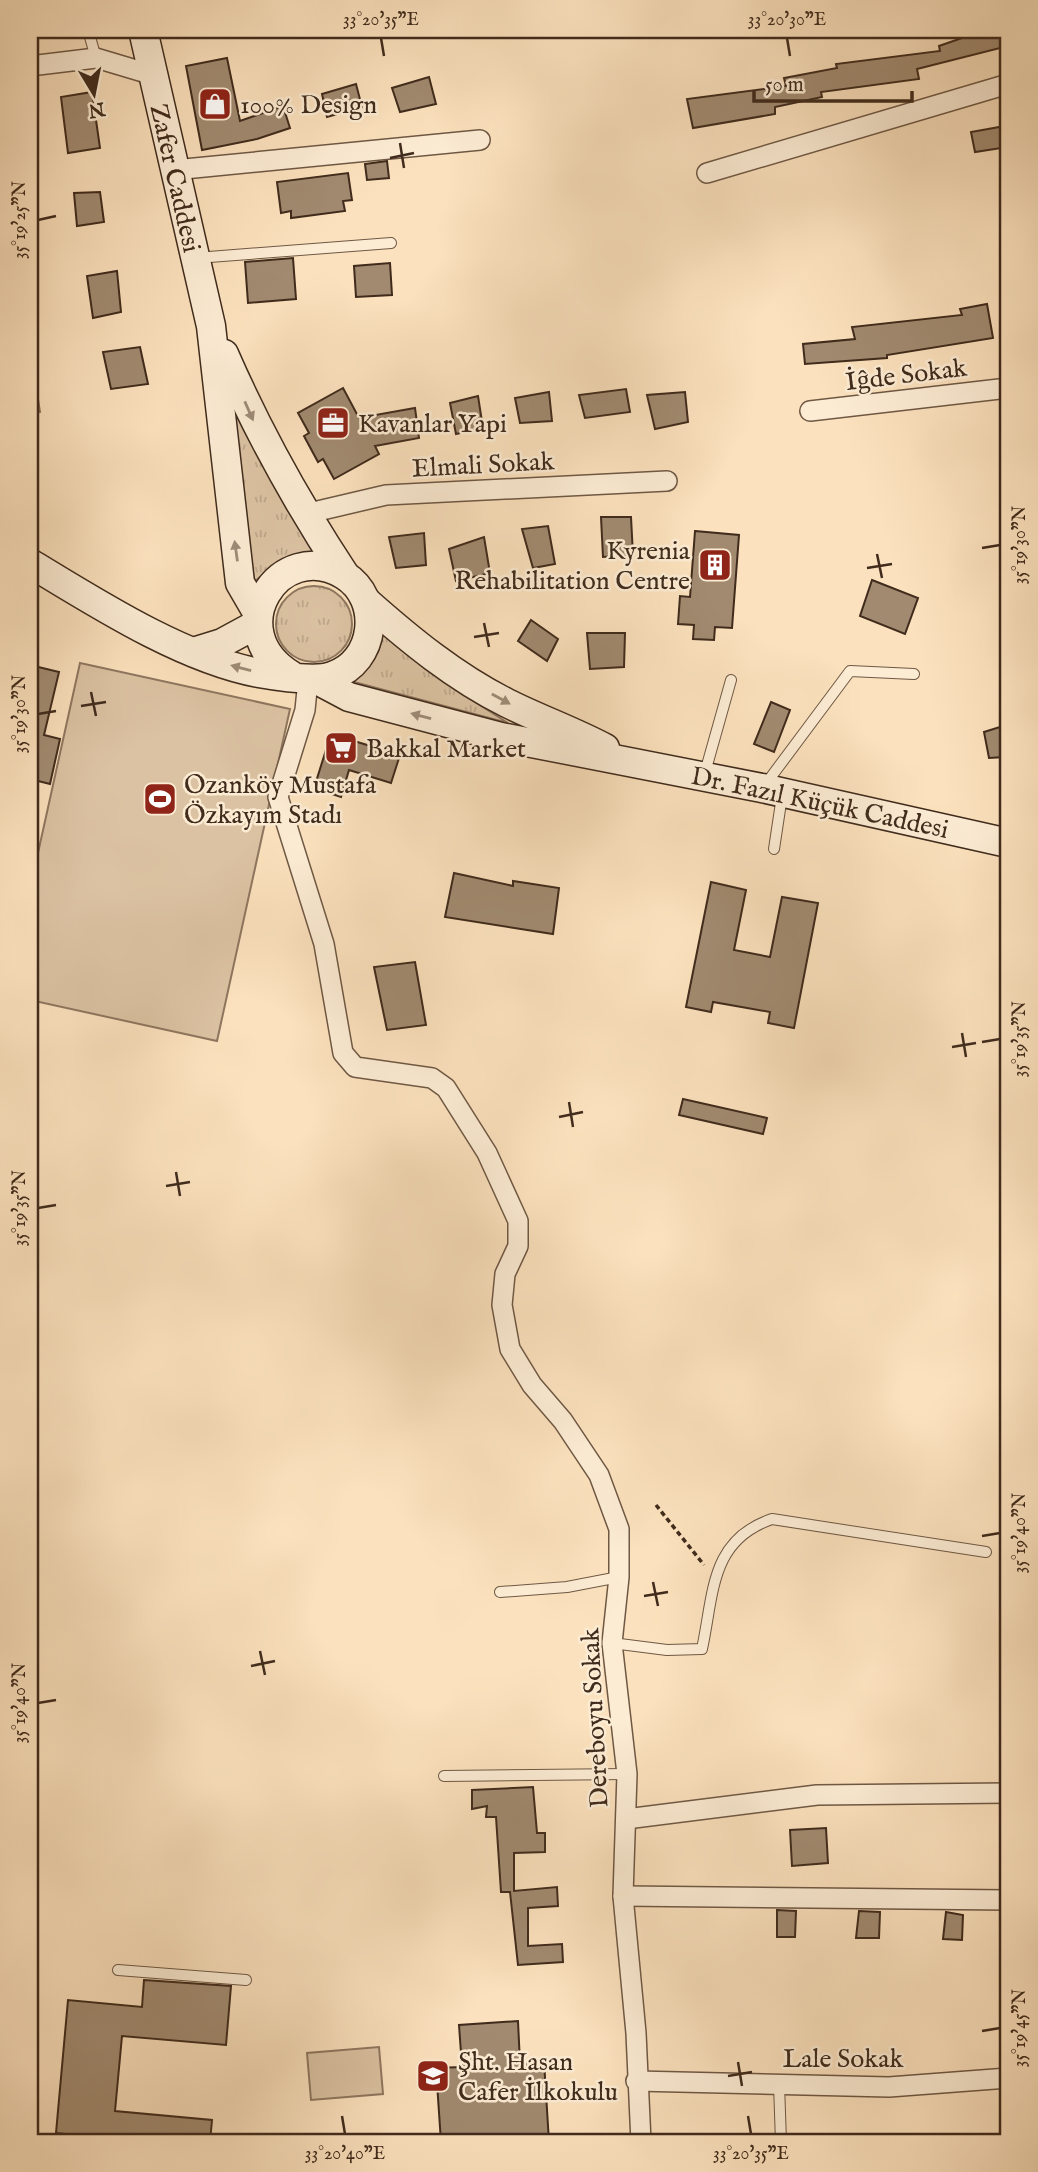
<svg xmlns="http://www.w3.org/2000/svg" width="1038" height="2172" font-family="'IM FELL English',serif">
<defs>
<pattern id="grass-tufts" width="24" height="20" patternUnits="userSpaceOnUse" patternTransform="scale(1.75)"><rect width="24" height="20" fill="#dbc2a2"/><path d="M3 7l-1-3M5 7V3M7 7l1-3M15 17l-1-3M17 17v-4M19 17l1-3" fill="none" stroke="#bda78b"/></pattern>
</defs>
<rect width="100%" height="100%" fill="#fbe1bd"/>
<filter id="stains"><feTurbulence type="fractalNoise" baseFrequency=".00286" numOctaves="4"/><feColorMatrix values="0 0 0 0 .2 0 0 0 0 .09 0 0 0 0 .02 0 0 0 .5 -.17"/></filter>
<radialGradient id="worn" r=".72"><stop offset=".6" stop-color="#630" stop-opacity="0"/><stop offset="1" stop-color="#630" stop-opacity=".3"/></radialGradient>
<g fill="url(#grass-tufts)" stroke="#8e765f" stroke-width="2">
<path d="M30,349L40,412L30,414Z"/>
<path d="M238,418L287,509L317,552C291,552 273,565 254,582L235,419Z"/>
<circle cx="314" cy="624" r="38"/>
<path d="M383,634L461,693L508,723L354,682L378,652Z"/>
</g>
<g fill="#dbc2a2" stroke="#8e765f" stroke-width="2">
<path d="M80,663L290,709L217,1041L30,1000V889Z"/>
<path d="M379,2047L383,2094L311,2100L307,2053Z"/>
</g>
<g fill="#a18a70" stroke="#402b1c" stroke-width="2">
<path d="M985,30H1008V46L917,69L919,79L821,92L822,97L775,107V114L693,128L687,99L786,86L784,78L837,68L836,64L940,51L939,46Z"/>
<path d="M227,58L240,121L283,106L290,128L257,139L202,150L186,66Z"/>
<path d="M429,77L436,104L400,112L392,88Z"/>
<path d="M356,84L362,107L327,117L322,94Z"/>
<path d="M92,92L100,148L68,153L61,97Z"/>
<path d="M1005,126L1008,147L975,152L971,132Z"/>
<path d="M387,161L389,178L367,180L365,164Z"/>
<path d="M348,173L352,200L343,201L345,211L291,218V211L281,213L277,182Z"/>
<path d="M100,192L104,222L77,226L74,193Z"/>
<path d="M293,258L296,299L248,303L245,262Z"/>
<path d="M390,263L392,295L356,297L354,266Z"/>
<path d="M117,271L121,312L93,318L87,276Z"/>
<path d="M987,304L993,338L887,355V358L805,364L803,344L855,339L852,327L962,315L960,309Z"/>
<path d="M140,347L148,384L111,389L103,352Z"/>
<path d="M343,388L359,418L415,408L419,438L375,446L379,454L334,479L323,459L318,462L304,436L309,433L298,413Z"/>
<path d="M626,389L630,412L585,418L579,395Z"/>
<path d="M549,392L552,421L520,423L515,398Z"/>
<path d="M685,392L688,422L655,429L647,395Z"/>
<path d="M478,396L483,428L456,434L450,403Z"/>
<path d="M601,517H631L633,555L603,557Z"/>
<path d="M548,526L555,564L533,568L522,529Z"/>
<path d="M695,531L739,535L732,628L715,627L714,640L693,639L694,625L678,624L680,596L690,597Z"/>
<path d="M424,533L426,565L396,568L389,537Z"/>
<path d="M484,537L490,573L456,581L449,549Z"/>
<path d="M872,580L918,598L905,634L860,616Z"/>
<path d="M531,620L558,639L547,661L518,641Z"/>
<path d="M587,633H625L624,667L590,669Z"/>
<path d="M30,665L59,672L44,735L60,739L50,784L30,779Z"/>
<path d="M771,702L790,710L774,752L754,744Z"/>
<path d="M1003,726L1005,757L989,758L984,732Z"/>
<path d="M331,734L400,755L391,783L349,770L341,797L314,788Z"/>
<path d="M454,873L513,886V881L559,888L553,934L445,917Z"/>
<path d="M711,882L746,890L734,950L770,957L782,897L818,903L794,1028L768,1023L770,1012L713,1002L711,1012L686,1007Z"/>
<path d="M415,962L426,1025L387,1030L374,967Z"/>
<path d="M683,1099L767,1118L763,1134L679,1115Z"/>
<path d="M533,1787L537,1833H545V1852L514,1853V1891L557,1887L558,1906L528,1908V1946L562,1944L563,1962L518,1965L510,1892H501L496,1817H486L487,1806L472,1809V1790Z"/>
<path d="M826,1828L828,1863L792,1866L790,1830Z"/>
<path d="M777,1910L796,1911L795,1937H777Z"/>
<path d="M859,1911L880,1912L879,1938H856Z"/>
<path d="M946,1912L963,1915L962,1940L943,1939Z"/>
<path d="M144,1980L231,1986L226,2045L122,2036L115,2111L212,2120L210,2142H123V2140L56,2133L68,2000L142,2007Z"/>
<path d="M518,2021L520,2063L544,2061L549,2142H441L436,2068L462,2067L459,2025Z"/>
</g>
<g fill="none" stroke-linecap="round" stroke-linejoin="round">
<defs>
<g id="lane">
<path d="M88,30L96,58"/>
<path d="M196,258L391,243"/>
<path d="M704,776L731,680"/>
<path d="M765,785L850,671L914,674"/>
<path d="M774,849L782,796"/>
<path d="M500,1592L567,1587L619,1577"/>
<path d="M612,1643L667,1650L702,1649C714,1593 710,1540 772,1519L986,1552"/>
<path d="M444,1776L627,1774"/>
<path d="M118,1970L246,1980"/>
<path d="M779,2084L781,2142"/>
</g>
<g id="street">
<path d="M30,66L96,58L153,75"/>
<path d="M174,170L480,140"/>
<path d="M707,173L1008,84"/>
<path d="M810,411L1008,388"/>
<path d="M305,514L386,495L667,481"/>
<path d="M308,680L305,710L278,797L324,944L343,1053L355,1067L432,1078L446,1088L487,1153L518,1221V1246L505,1274L502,1305L510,1349L532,1385L563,1421L599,1475L619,1529V1577L612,1643L627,1774L623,1896L636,2033L641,2142"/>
<path d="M626,1819L817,1795L1008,1793"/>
<path d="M623,1896L1008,1900"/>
<path d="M636,2081L889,2087L1008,2078"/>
</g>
<g id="secondary">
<path d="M143,30L211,326L240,583L258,614"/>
<path d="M224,354C258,432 298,504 345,575"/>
<path d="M30,563C96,603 183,659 259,673C276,676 317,682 332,676C376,662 383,599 344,575C279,536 219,631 291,675"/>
<path d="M367,602C410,640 455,677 507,703C539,719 573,731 605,748"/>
<path d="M193,652L222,643L257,624"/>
<path d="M317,680L349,697L501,737L762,788L1008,843"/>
</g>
</defs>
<use href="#lane" stroke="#6f5844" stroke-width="12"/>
<use href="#street" stroke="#6f5844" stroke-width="22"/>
<use href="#secondary" stroke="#402b1c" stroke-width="31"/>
<path stroke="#402b1c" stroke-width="3.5" stroke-dasharray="5 3.5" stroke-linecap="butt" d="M656,1505L704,1565"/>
<use href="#lane" stroke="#fcecd4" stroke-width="10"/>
<use href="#street" stroke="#fcecd4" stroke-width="19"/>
<use href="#secondary" stroke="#fcecd4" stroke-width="28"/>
</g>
<defs><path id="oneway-solid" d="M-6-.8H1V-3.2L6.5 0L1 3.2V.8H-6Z" transform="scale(1.75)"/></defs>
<g fill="#9e8c78">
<use href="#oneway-solid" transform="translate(249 411) rotate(66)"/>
<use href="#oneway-solid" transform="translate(236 551) rotate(-98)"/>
<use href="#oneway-solid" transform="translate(241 668) rotate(-165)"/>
<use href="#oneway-solid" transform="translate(501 699) rotate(29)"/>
<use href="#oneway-solid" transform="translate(421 716) rotate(-165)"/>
</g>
<path fill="none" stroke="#402b1c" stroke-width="2.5" d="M381,38L384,56M787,38L790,56M400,143L404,168M390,158L414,153M38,220L56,216M982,548L1000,545M877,554L882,578M867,568L892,564M484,623L489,647M474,637L499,633M91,692L96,716M81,706L106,702M38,714L56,711M962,1033L966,1057M982,1042L1000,1039M952,1047L976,1043M569,1102L573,1127M559,1117L583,1112M176,1172L180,1196M166,1186L190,1182M38,1208L56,1205M982,1536L1000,1533M653,1582L658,1606M644,1596L668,1592M260,1651L265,1675M251,1666L275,1661M38,1703L56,1700M982,2031L1000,2028M738,2062L742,2086M728,2076L752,2072M342,2116L345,2134M748,2116L751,2134"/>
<defs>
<symbol id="shop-square" viewBox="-11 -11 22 22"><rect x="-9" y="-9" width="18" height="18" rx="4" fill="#8f2418" stroke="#fcecd4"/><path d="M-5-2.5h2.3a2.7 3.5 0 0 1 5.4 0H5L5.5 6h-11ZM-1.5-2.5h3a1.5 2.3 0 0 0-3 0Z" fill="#fff"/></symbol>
<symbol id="office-square" viewBox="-11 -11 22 22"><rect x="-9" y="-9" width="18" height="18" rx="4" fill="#8f2418" stroke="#fcecd4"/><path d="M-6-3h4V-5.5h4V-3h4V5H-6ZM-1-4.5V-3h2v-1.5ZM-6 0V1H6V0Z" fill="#fff"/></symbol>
<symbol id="building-square" viewBox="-11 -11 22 22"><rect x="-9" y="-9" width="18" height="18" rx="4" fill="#8f2418" stroke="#fcecd4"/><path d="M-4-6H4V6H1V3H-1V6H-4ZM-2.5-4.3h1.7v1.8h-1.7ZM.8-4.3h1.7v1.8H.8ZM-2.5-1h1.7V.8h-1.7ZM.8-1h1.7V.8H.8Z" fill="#fff"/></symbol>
<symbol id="supermarket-square" viewBox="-11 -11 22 22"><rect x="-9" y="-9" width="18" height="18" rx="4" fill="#8f2418" stroke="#fcecd4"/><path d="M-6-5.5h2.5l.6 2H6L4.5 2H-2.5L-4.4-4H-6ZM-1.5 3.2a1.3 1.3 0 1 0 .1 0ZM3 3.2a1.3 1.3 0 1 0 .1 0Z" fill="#fff"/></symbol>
<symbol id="stadium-square" viewBox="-11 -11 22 22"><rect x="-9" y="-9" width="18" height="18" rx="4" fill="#8f2418" stroke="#fcecd4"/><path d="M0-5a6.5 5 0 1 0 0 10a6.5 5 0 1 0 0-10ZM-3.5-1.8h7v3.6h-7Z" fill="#fff"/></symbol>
<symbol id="school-square" viewBox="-11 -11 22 22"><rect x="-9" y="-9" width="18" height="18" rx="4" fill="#8f2418" stroke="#fcecd4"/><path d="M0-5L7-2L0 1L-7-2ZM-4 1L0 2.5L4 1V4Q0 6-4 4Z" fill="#fff"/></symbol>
</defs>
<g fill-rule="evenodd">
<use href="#shop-square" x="196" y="85" width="38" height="38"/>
<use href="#office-square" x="314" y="404" width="38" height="38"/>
<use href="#building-square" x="696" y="546" width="38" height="38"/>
<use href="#supermarket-square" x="322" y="729" width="38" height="38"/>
<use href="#stadium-square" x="141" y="780" width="38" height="38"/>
<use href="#school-square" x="414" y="2057" width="38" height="38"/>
</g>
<g text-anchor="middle" stroke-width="5" stroke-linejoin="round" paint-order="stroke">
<g font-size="26" fill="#402b1c" stroke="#fcecd4" text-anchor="start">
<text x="240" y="113">100% Design</text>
<text x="358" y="432">Kavanlar Yapi</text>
<text x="690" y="559" text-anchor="end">Kyrenia<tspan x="690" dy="30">Rehabilitation Centre</tspan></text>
<text x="366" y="757">Bakkal Market</text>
<text x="184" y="793">Ozanköy Mustafa<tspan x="184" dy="30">Özkayım Stadı</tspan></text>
<text x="458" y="2070">Şht. Hasan<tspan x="458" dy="30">Cafer İlkokulu</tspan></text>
</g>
<g font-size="26" fill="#402b1c" stroke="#fcecd4">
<text transform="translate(176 178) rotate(77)" y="9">Zafer Caddesi</text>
<text transform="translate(906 374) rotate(-7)" y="9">İĝde Sokak</text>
<text transform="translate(483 464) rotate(-3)" y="9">Elmali Sokak</text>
<text transform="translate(820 802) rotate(12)" y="9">Dr. Fazıl Küçük Caddesi</text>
<text transform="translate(594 1718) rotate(-93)" y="9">Dereboyu Sokak</text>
<text x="843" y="2067">Lale Sokak</text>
</g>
</g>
<rect width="1038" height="2172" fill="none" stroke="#fbe1bd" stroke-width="77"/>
<g transform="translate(94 94) rotate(170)" stroke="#fcecd4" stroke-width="5" paint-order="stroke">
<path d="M0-5L12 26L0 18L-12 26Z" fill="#402b1c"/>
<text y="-10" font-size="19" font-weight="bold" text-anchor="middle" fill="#402b1c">N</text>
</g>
<path d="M754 91v10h158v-10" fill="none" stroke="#402b1c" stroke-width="3.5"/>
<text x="765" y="91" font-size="21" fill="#402b1c" stroke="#fcecd4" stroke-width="5" paint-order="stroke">50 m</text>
<rect x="38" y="38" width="962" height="2096" fill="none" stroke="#402b1c" stroke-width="2.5"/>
<g font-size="18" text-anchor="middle" fill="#402b1c">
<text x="381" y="25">33°20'35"E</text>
<text x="787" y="25">33°20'30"E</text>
<text transform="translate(19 220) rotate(-90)" y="6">35°19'25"N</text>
<text transform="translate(1019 545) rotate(-90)" y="6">35°19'30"N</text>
<text transform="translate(19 714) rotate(-90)" y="6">35°19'30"N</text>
<text transform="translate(1019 1039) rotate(-90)" y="6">35°19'35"N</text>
<text transform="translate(19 1208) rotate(-90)" y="6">35°19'35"N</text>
<text transform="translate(1019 1533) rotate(-90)" y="6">35°19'40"N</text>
<text transform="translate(19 1703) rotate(-90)" y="6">35°19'40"N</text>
<text transform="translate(1019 2028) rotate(-90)" y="6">35°19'45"N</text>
<text x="345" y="2159">33°20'40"E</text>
<text x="751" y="2159">33°20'35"E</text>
</g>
<rect width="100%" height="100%" filter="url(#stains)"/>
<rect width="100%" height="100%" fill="url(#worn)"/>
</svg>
